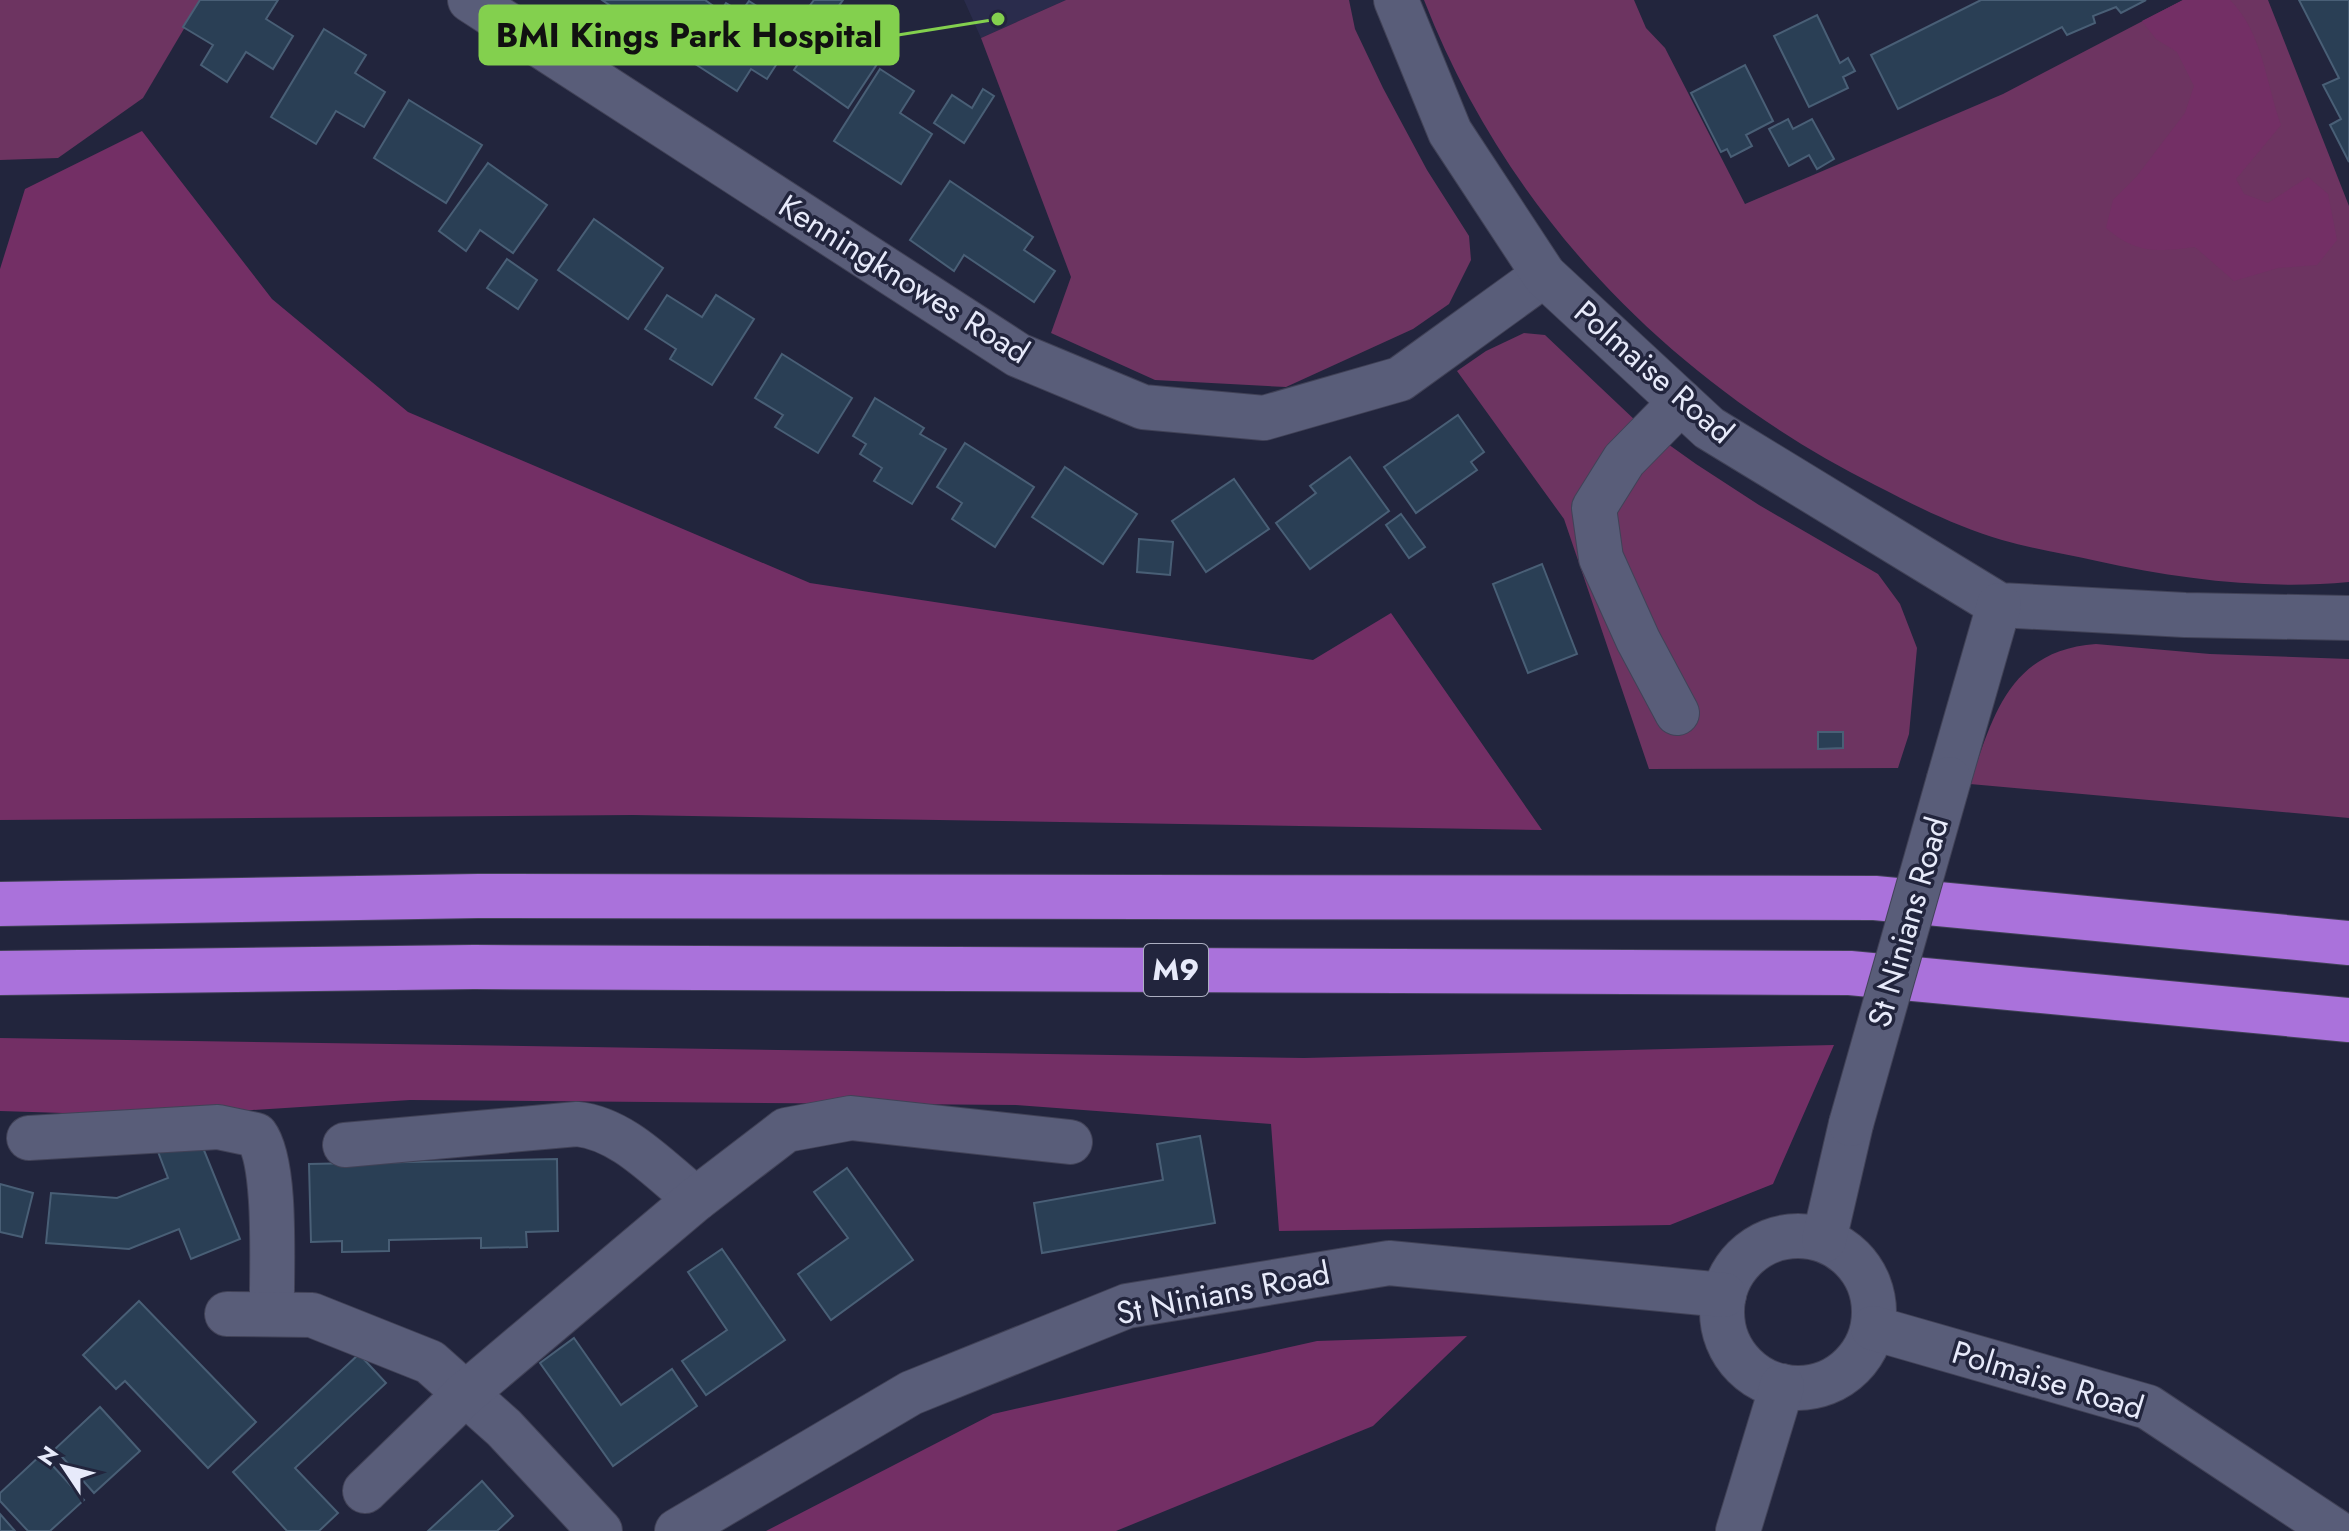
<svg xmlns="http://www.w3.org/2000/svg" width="2349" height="1531" font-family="Jost,sans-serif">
<rect width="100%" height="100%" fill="#22253d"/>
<path fill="#2a2c4c" d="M964,0H1066L981,38Z"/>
<g fill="#6d3461">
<path d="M0,0H201L143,98L58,158L0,160Z"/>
<path d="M1066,0H1349L1355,29L1383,88L1427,170L1469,236L1471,260L1449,304L1413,329L1286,387L1155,380L1051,333L1071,277L981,38Z"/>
<path d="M1424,0H1634L1646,28L1665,48L1745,204L2003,94L2183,0H2268L2349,206V582C2264,590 2179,579 2097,561C2066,554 2033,549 2002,540C1957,527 1916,506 1875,485C1671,382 1507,214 1424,0Z"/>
<path d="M1524,333L1545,335L1637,422L1696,464L1759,505L1878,574L1900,604L1917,648L1909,734L1898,768L1649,769L1564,519L1457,371L1486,351Z"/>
<path d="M2096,644L2210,654L2349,659V818L1970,784C1993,714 2011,650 2096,644Z"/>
</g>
<g fill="#732f65">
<path d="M2183,0H2230C2263,33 2266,84 2281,125L2236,179L2244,194L2268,203L2308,177L2328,194L2337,240L2317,265L2278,268L2234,281L2195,247C2156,252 2137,254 2106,228L2113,200L2137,176L2185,113L2194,86L2177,52L2156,39L2142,21Z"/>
<path d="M142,131L272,299L408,412L810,583L1313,660L1391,613L1542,830L633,815L0,820V269L25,189Z"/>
<path d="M0,1038L1304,1058L1834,1045L1773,1184L1670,1225L1279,1231L1271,1124L1016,1105L410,1100L159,1116L0,1111Z"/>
<path d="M1467,1336L1373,1426L1116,1531H766L993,1414L1317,1341Z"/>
</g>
<g fill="#2a3f55" stroke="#495f76" stroke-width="2">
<path d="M200,0H278L266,19L293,36L273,69L246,52L227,82L201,65L213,45L183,27Z"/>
<path d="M602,0H705L719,10L699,39L686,30L673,49Z"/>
<path d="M814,0H843L827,22L808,8Z"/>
<path d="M1981,0H2146L2121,13L2116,7L2093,16L2095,23L2067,35L2062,27L1898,109L1871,55Z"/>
<path d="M2299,0H2349V162L2330,125L2341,119L2323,85L2339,78Z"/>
<path d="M749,1L777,19L767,35L787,48L767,79L751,69L737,91L689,60L726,3L741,12Z"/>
<path d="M1817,15L1840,63L1848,58L1855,71L1843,77L1848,88L1809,107L1774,36Z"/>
<path d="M324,29L366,55L355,73L385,92L364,127L336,111L316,144L271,117Z"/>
<path d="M821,30L847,48L860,31L887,49L848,108L794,70Z"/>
<path d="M1745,65L1773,121L1746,135L1752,146L1731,157L1727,149L1721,152L1691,93Z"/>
<path d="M880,69L914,91L900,113L932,134L901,184L834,141Z"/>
<path d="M983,89L994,96L964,143L934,123L952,95L972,108Z"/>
<path d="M409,100L482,145L446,203L374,158Z"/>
<path d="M1788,119L1793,129L1812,119L1834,159L1817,169L1809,155L1789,166L1769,129Z"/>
<path d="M488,163L547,205L513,253L480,230L466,251L439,231Z"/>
<path d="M950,181L1033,237L1024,250L1055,271L1034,302L964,255L954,271L910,240Z"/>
<path d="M594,219L663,268L628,319L558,270Z"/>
<path d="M507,259L537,280L518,309L487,288Z"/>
<path d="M667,295L702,317L716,295L754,319L712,385L670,359L676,349L645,329Z"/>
<path d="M782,354L852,398L818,453L775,427L783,415L755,398Z"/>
<path d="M875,398L924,428L920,434L946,449L912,504L874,481L882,468L860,454L866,444L853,436Z"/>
<path d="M1458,415L1484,452L1471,462L1477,470L1416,513L1384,467Z"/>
<path d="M965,443L1034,487L995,547L952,519L962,503L937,487Z"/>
<path d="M1350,457L1389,511L1310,569L1276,523L1316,493L1310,486Z"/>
<path d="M1065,467L1137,514L1103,564L1032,517Z"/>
<path d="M1234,479L1269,529L1206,572L1172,521Z"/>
<path d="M1401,514L1425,547L1409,558L1386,525Z"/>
<path d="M1139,539L1173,542L1170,575L1137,572Z"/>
<path d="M1542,564L1577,654L1528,673L1493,584Z"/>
<path d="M1818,732H1843V748L1818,749Z"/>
<path d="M197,1133L240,1239L191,1259L179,1229L129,1249L46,1243L51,1193L117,1198L168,1178L157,1149Z"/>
<path d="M1200,1136L1215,1223L1042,1253L1034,1203L1163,1180L1157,1144Z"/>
<path d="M557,1159L558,1231L526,1232L527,1247L481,1248V1238L389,1240V1251L342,1252V1241L311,1242L309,1164Z"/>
<path d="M847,1168L913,1260L831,1320L798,1274L848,1238L814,1192Z"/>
<path d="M0,1184L33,1193L22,1237L0,1232Z"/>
<path d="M722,1249L785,1340L706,1395L682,1361L727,1330L688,1272Z"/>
<path d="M139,1301L256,1422L208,1468L125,1381L116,1389L83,1355Z"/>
<path d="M574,1338L621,1405L672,1369L697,1406L613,1466L540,1363Z"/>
<path d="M359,1354L386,1383L295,1468L338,1513L319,1531H287L233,1472Z"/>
<path d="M100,1407L140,1451L94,1493L55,1449Z"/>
<path d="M42,1454L84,1500L50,1531H28L0,1501V1493Z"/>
<path d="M482,1481L513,1516L497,1531H428Z"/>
<path d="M0,1514L15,1531H0Z"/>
</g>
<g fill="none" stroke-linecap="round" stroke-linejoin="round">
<defs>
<g id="minor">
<path d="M470,0L1018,355L1143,407L1264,418L1400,379L1544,275"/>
<path d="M1396,0L1450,132L1544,275L1709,428L1999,605L2185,615L2349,618"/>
<path d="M1677,713L1638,640L1601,558L1594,508L1624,460L1681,402"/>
<path d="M1949,779L1999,605"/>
<path d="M29,1138L218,1127L256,1135C278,1164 271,1274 272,1314"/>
<path d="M345,1145L577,1124C624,1129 660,1171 696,1199"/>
<circle cx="1798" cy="1312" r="76"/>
<path d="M1824,1240L1851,1124"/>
<path d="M227,1314L312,1315L430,1362L504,1428L600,1531"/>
<path d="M1873,1328L2148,1407L2335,1531"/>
<path d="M365,1491L466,1393L696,1199L786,1130L851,1118L1070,1142"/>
<path d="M677,1531L911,1393L1127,1306L1389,1263L1724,1295"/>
<path d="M1738,1531L1782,1386"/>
</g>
<g id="highway">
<path d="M0,904L478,896L1875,898L2349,943"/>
<path d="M0,973L474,967L1850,973L2349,1020"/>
</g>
</defs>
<use href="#minor" stroke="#414257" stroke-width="46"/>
<use href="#highway" stroke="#414257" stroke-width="46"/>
<use href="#minor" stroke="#595d79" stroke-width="44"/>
<use href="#highway" stroke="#aa72db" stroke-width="44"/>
<defs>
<path id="minor-bridge" d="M1851,1124L1949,779"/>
</defs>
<use href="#minor-bridge" stroke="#414257" stroke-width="46" stroke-linecap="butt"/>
<use href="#minor-bridge" stroke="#595d79" stroke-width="44"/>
</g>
<g text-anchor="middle" stroke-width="7" stroke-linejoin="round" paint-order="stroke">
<rect fill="#22253d" stroke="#acafc1" stroke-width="2" x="1144" y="944" width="64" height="52" rx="6"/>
<g font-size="30" font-weight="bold" fill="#e7eafa">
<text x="1176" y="980">M9</text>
</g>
<g font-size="32" fill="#e7eafa" stroke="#22253d">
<text transform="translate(904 279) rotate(32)" y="11">Kenningknowes Road</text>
<text transform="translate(1654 372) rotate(41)" y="11">Polmaise Road</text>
<text transform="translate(1908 922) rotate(-74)" y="11">St Ninians Road</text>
<text transform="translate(1223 1293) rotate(-11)" y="11">St Ninians Road</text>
<text transform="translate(2048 1380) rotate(17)" y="11">Polmaise Road</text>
</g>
</g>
<path fill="none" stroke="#83d04e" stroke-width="3" d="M998 19L898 35"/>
<circle fill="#83d04e" stroke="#22253d" stroke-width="3" cx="998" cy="19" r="8"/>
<rect fill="#83d04e" stroke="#83d04e" stroke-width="3" x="480" y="6" width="418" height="58" rx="8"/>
<g font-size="34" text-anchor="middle" font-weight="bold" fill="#111">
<text x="689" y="47">BMI Kings Park Hospital</text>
</g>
<g transform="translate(64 1467) rotate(305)" stroke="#22253d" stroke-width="6" paint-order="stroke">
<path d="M0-6L14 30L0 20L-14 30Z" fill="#e7eafa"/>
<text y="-12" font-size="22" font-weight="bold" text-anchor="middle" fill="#e7eafa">N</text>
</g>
</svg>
